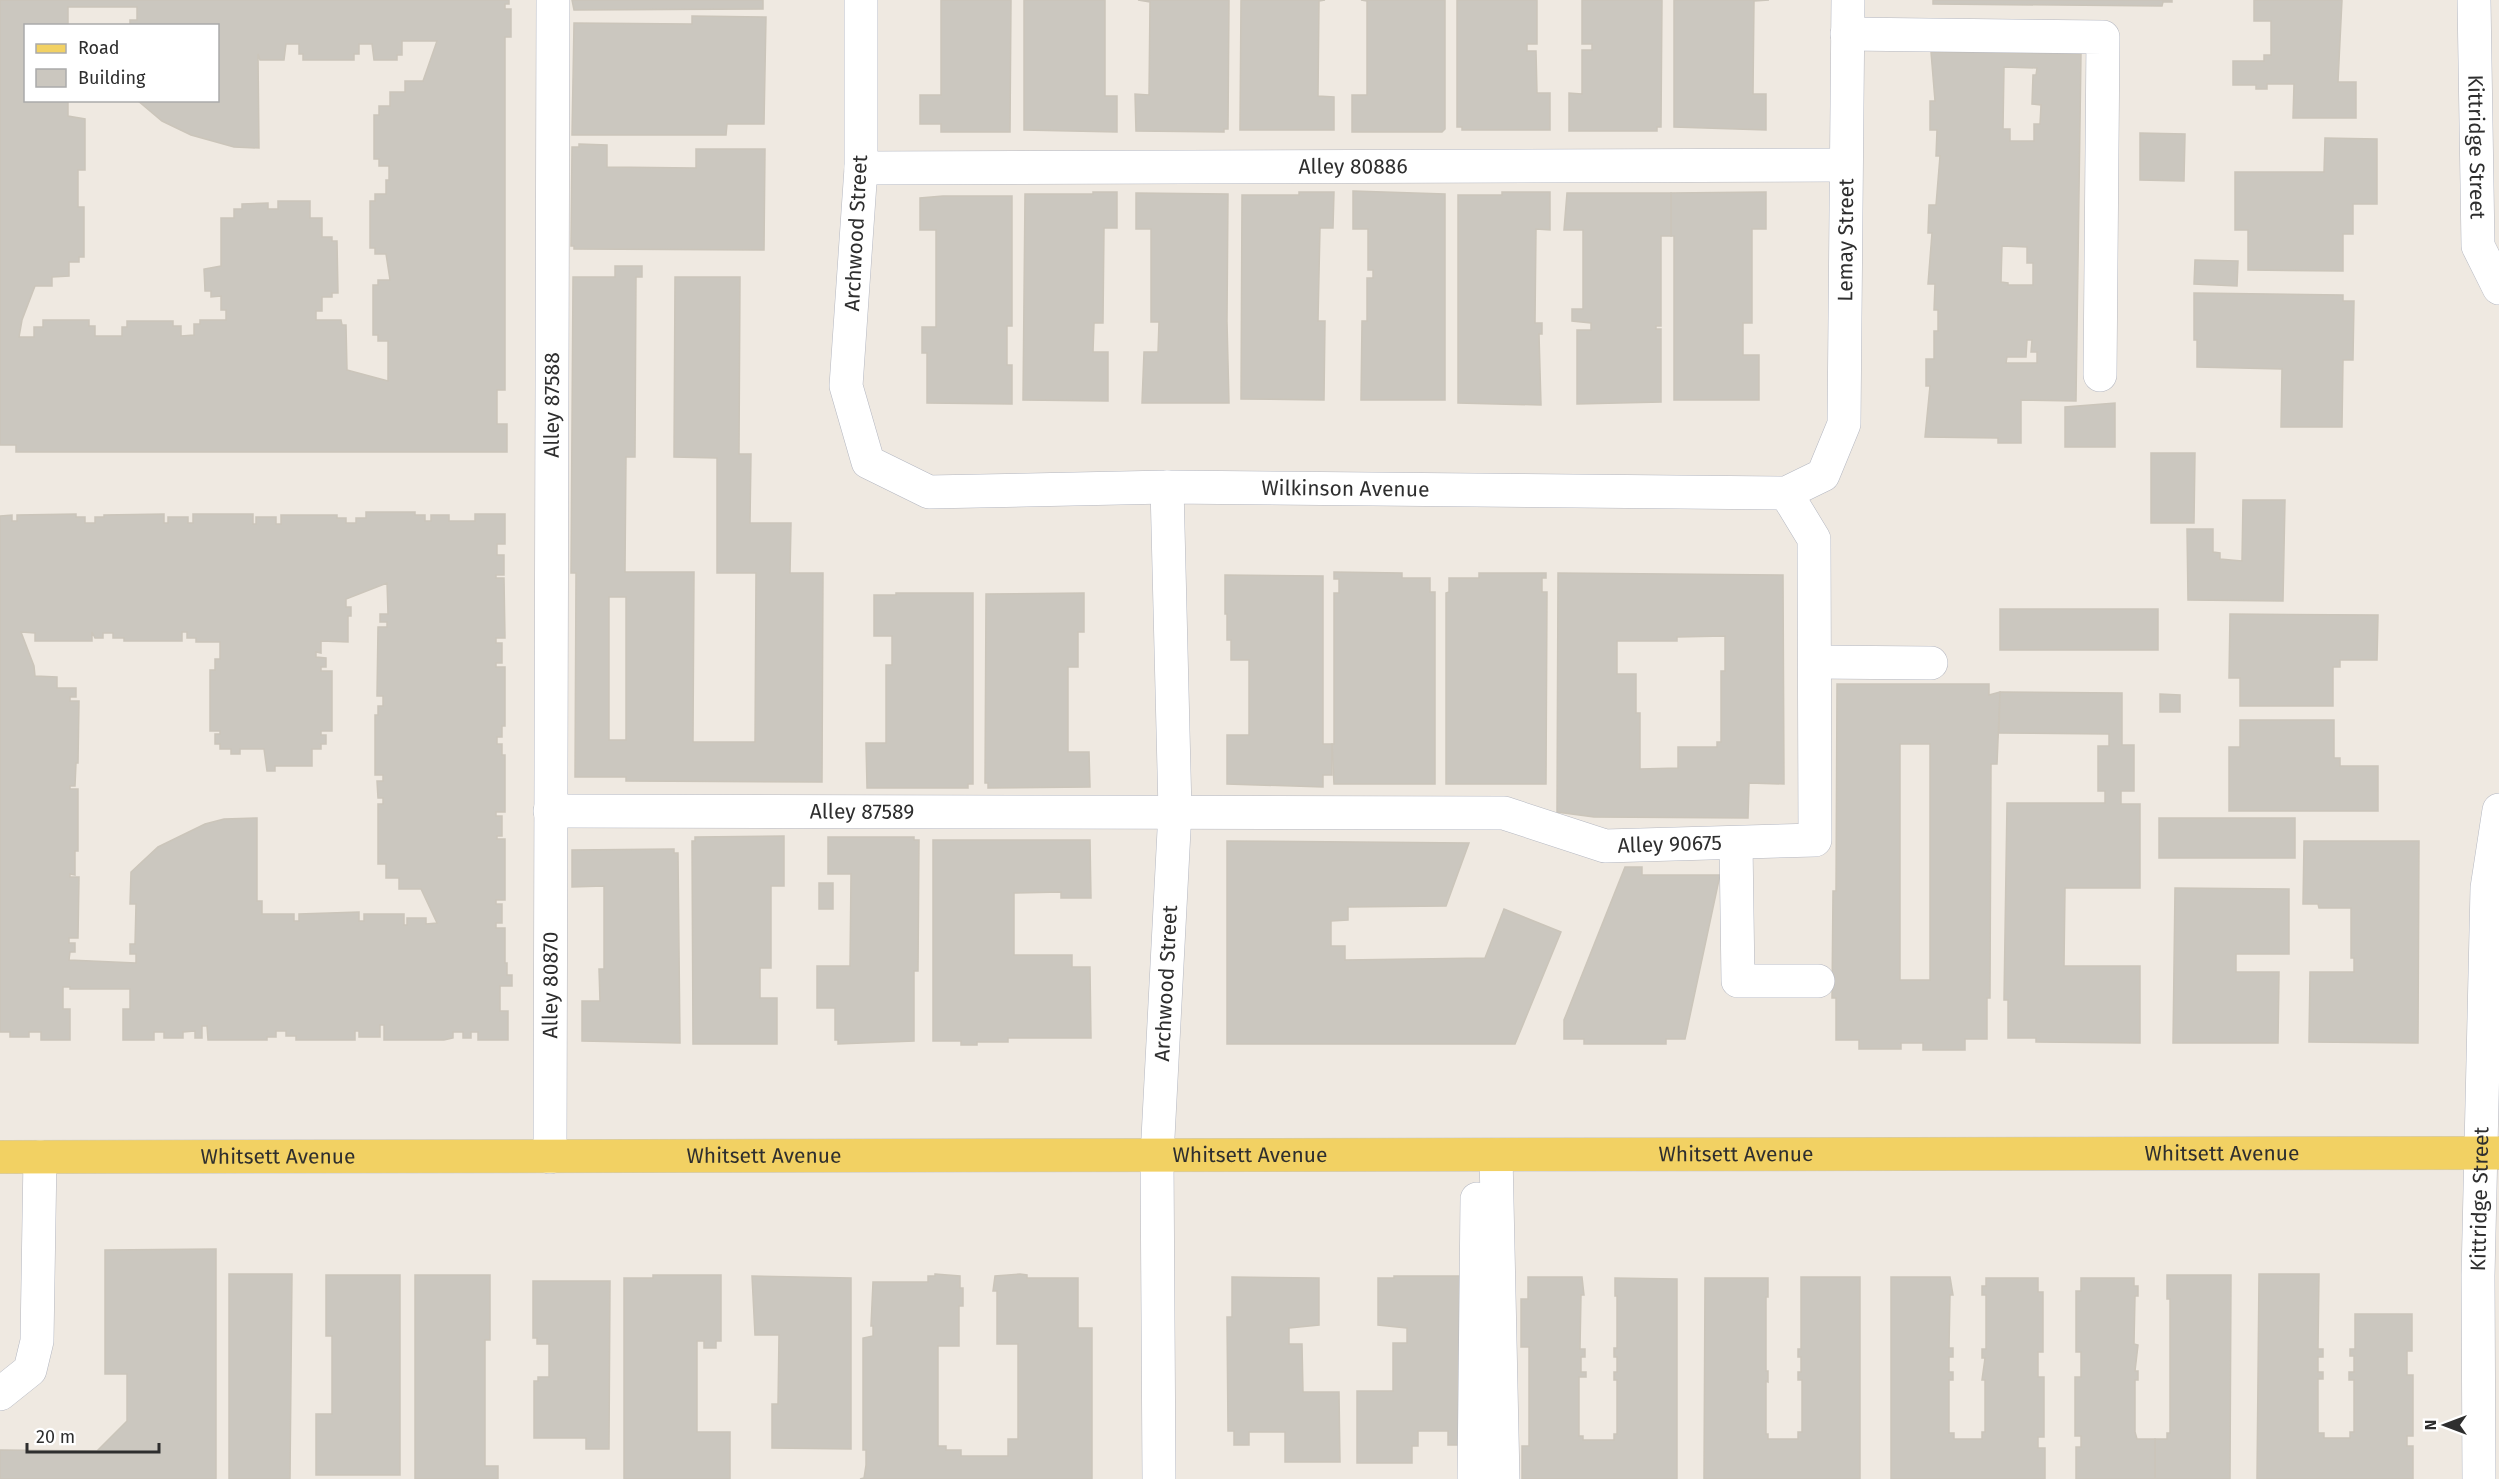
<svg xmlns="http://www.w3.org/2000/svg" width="2499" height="1479" font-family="'Fira Sans',sans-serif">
<rect width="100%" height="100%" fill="#efe9e1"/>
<g fill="#cbc7bf" stroke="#cbc5ba" stroke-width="1.5" fill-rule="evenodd">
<path d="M0,0H509V4H505V9H511V37H505V390H497V424H507V452H16V445H0ZM68,7H137V20H130V26H218V100H137L162,121L191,135L234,147L259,148L258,54L260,60H284L286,44H299V54H303V60H354V54H359V44H372L374,60H397V55H402V41H437L423,81H405V92H390V106H379V115H374V159H379V166H389V180H386V194H375V201H370V248H375V254H386L390,280H378V285H373V335H378V341H388V381L347,370L346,325H342L341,320H316V311H322V297H332V293H338L337,241H332V237H322V218H310V201H278V209H268V203L242,204V209H234V218H221V266L204,269L205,291H211V297L221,296V310H226V320H200V324H194V335L181,336V326H173V321H127V327H122V336H95V326H89V320H43V327H34V337H19L22,320L35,286H52V277L69,276V262H79V257H84V207H78V170H85V119L68,116V100H26V26H68Z"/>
<path d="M572,0H763V9L574,10Z"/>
<path d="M941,0H1011L1010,132H941V124H920V95H941Z"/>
<path d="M1024,0H1105V96H1117V132L1024,130Z"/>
<path d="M1138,0H1229L1228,129H1224V132L1136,131L1135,94L1149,95L1150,2Z"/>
<path d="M1241,0H1325L1319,1L1318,96L1334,97V130H1240Z"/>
<path d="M1361,0H1445V129L1442,132H1352V95H1367V1Z"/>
<path d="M1457,0H1537V44H1527V51H1536L1537,93H1550V130H1462V127H1457Z"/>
<path d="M1582,0H1662L1661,127H1657V131H1569V93L1582,94V50H1592V44H1582Z"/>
<path d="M1674,0H1769L1754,1L1753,94H1766V130L1674,127Z"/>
<path d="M1933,0H2172V2H2163L2162,6L1933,4Z"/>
<path d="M2254,0H2342L2338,82H2356V118H2293L2294,84H2267V89H2256V85H2233V61H2264V55H2271V21H2254Z"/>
<path d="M692,16L766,17L764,124H727L726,135H572L574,23L692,24Z"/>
<path d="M1931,52L2081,54L2076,401L2021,400V443H1998V438L1925,437L1930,386H1926V359H1934V331H1938V310H1934L1935,284H1928L1932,233H1928L1929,205H1936L1940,156H1936L1937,130H1930V101H1935ZM2004,67L2037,68L2036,75H2033L2032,104L2041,105L2040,124H2034V141H2010V129H2003ZM2002,246L2027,247V263H2033V285H2008V283L2001,282ZM2027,340H2032L2031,352H2037V363H2006L2007,357H2026Z"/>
<path d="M2140,133L2185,134L2184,181L2140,180Z"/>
<path d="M2325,138L2377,139V204H2353V234H2343V271L2248,270V230H2235V172H2324Z"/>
<path d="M579,144L607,145V167L696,168V149H765L764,250L574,249V246H571L572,147H579Z"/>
<path d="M1353,191L1445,194V400H1361L1362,321H1367V278H1373V270H1368V229H1353Z"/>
<path d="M1093,192H1117V228H1104L1103,323H1094L1093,352H1108V401L1023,400L1025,194H1093Z"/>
<path d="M1299,192H1334L1333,228H1320L1318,321H1325L1324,400L1241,399L1242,195H1299Z"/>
<path d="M1502,192H1550V230L1536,229L1535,323H1542V334H1539L1541,405L1458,403V195H1502Z"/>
<path d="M1766,192V229H1752V323H1743V355H1759V400H1674V236H1671V193Z"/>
<path d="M1136,193L1228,194L1227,321L1229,403H1142L1144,352H1158L1159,322H1151V229H1136Z"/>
<path d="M1567,193H1671V236H1661V326H1656V329H1661V402L1577,404V330H1591V323L1572,321V309H1583V230H1564Z"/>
<path d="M943,196H1012V326H1007V365H1012V404L927,403V353H922V327H936V230H920V198Z"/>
<path d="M2195,260L2238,261L2237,286L2194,284Z"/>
<path d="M615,266H642V277H636L635,457H626L625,572H694L693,742H755L756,573H717V458L674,457L675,277H740L739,454H751L750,523H791L790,573H823L822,782L626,781V777H575L576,573H571L573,277H615ZM609,597H626V740H609Z"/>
<path d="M2194,293L2343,295V301H2354L2353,360H2343L2342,427H2281L2282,369L2197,367V340H2194Z"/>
<path d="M2115,403V447H2065V407Z"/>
<path d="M2151,453H2195L2194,523H2151Z"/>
<path d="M2243,500H2285L2283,601L2188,600L2187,529H2213V552L2220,553V559L2242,561Z"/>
<path d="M366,512H415V515H425V521H431V515H449V521H475V514H505V544H497V555H504V575H496V578H504L505,638H496V643H502V663H496V667H505V726H502V737H497V744H502V755H505V812H496V816H502V836H497V839H505V900H496V904H502V923H496V928H505V963H507V975H512V986H500V1011H508V1040H478V1032H471V1038H463V1032H453V1038L444,1040H384V1025H380V1037H359V1031H355V1040H296V1036H286V1031H276V1037H267V1040H208L207,1026H202V1038H195V1031L183,1032V1038H164V1032H154V1040H123V1009H130V989H70V987H63V1009H70V1040H41V1032H29V1037H10V1032H0V516L12,515V521H17V515L76,514V517H85V523H95V517H104V515L164,514V523H168V517H188V523H193V514H253V524H256V517H276V524H281V515H337V518H346V523H356V518H366ZM387,583L388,614H380V622H387V627H378L377,696H383V706H378V715H375V775H383V781H377L378,798H383V804H378V864H386V878H399V889H421L437,923L426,924V918H407V925H404V914H364V921H359V912L299,914V921H294V914H262V901H257V818L224,819L205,824L158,847L131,872L130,904H136L135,944H130V954H136V963L69,960L70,952H75V943H69V938H78L79,877H70V874L75,875V851H78V789H70V786H75L76,763H78L79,701H70V697H76V688H57V677L35,676L34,666L21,632L35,633V641H92V632L95,638H103V633H113V638H124V641H182V632H187V638H196V642H220V659H215V670H210V731H220V734H215V744H220V749H231V754H240V749H264L267,771H275V766H312V749H321V744H326V735H321V731H332V671H321V667H326V658L316,657V652L321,653V641L348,642V616H351V607H346V599Z"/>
<path d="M1334,572L1402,573V578H1430V592H1435V784H1334L1332,744H1334V593H1339V579H1334Z"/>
<path d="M1479,573H1546V578H1542V592H1547L1546,784H1446V593L1449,592V578H1479Z"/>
<path d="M1558,573L1783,575L1784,784L1749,783L1748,818L1594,817L1557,812ZM1725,636V671H1721V742H1717V747H1678V768L1640,769V713H1636V674H1617V641H1677V637Z"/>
<path d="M1225,575L1323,576V744H1332V775H1323V787L1227,784V735H1249V660H1231V640H1227V614H1225Z"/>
<path d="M896,593H973V784H968V788H867L866,743H886V665H892V636H874V595H896Z"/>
<path d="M1084,593V632H1078V667H1068V752H1089L1090,787L988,788V783H985L986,594Z"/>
<rect x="2000" y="609" width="158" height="41"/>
<path d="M2230,614L2378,615L2377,660H2340V667H2333V706H2240V678H2229Z"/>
<path d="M1837,684H1989V695L2000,692L1997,764H1991L1990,998H1987V1039H1965V1050H1923V1043H1901V1049H1859V1040H1836V998H1832L1833,891H1836ZM1900,744H1930V980H1900Z"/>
<path d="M2000,692L2122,693V745H2134V791H2121V804H2140V888H2065L2064,966H2140V1043L2036,1042V1038H2008V1000H2004L2007,803H2105V791H2098V746H2109V734L1999,733Z"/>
<path d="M2160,694L2180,695V712H2160Z"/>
<path d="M2240,720H2334V758H2340V766H2378V811H2229V747H2240Z"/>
<rect x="2159" y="818" width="136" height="40"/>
<path d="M784,836V886H771V968H760V998H777V1044H693L692,841H695V837Z"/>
<path d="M828,837H914V840H919L918,971H914V1041L838,1044V1040H835V1008H817V966H850L851,874H828Z"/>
<path d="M933,840H1090L1091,898H1061V892L1014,893V955H1072V967H1090L1091,1038H1008V1042H977V1045H961V1041H933Z"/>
<path d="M1227,841L1469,843L1446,906L1348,907V920L1331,921V946H1345V960L1485,958L1504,909L1561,932L1515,1044H1227Z"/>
<path d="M2304,841H2419L2418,1043L2309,1042L2310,972H2354V958H2351V908H2319L2318,904H2303Z"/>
<path d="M674,849V853H678L680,1043L582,1041V1001H600L599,969H604V886L572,887V850Z"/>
<path d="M1625,867H1642V875H1720L1685,1039H1666V1044H1584V1039H1564V1020Z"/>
<rect x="819" y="883" width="14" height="26"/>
<path d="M2175,888L2289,889V954H2236V972H2279L2278,1043H2173Z"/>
<path d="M216,1249V1479H0V1450L97,1451L127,1421V1374H105V1250Z"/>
<path d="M229,1274H292L290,1479H229Z"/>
<path d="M935,1274L960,1276V1288H963V1306H959V1346H938V1446H946V1450H961V1456H1008V1439H1018V1344H997V1291H993L995,1276L1020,1274L1027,1275V1278H1078V1328H1092V1479H860L864,1478L866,1465V1450H863V1338L873,1336V1326H871L873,1282H928V1276H935Z"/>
<path d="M2259,1274H2319L2318,1349H2323V1357H2318V1372H2323V1379H2318V1433H2324V1438H2350V1432H2354V1380H2349V1372H2354V1356H2350V1349H2355V1314H2412V1351H2407V1375H2413V1436H2407V1446H2413V1479H2257Z"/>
<path d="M326,1275H400V1475H316V1414H332V1336H326Z"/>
<path d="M415,1275H490V1340H485V1466H498V1479H415Z"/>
<path d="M653,1275H721V1341H716V1348H704V1341H697V1432H730V1479H624V1278H653Z"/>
<path d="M2167,1275H2231L2230,1479H2155V1439H2167V1433H2170V1299H2167Z"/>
<path d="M752,1276L851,1278V1449L772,1448V1404H778L779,1335H755Z"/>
<path d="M1394,1276H1465L1462,1445H1448V1431H1418V1446H1412V1463H1357V1391H1393V1343H1407V1328L1378,1325V1278H1394Z"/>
<path d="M1232,1277L1319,1278V1325L1289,1328V1344H1302L1303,1392H1339L1340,1462H1285V1432H1249V1445H1234V1431H1228L1227,1317H1232Z"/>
<path d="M1528,1277H1582L1584,1295H1581L1580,1349H1585V1357H1581V1372H1586V1377H1579V1436H1583V1440H1614V1434H1617V1380H1614V1372H1617V1357H1614V1348H1617V1296H1615V1278L1677,1279V1479H1522V1446H1529V1347H1521V1299H1528Z"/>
<path d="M1801,1277H1860V1479H1704L1705,1278H1768V1297H1766V1371H1768V1382L1766,1381V1434H1768V1439H1798V1432H1802V1380H1798V1372H1801V1357H1798V1349H1801Z"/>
<path d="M1891,1277H1950L1953,1295H1950L1949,1348H1953V1357H1949V1372H1953V1380H1949V1433H1954V1439H1982V1432H1985V1380H1982L1985,1358H1982V1349H1986V1295H1982V1286H1986V1278H2038V1292H2043V1352H2038V1377H2044V1437H2038V1448H2045V1479H1891Z"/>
<path d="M2081,1278H2134V1286H2138V1296H2135L2134,1344L2138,1345L2135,1371H2138V1380H2135V1432L2137,1439H2155V1479H2076V1447H2081V1436H2075V1377H2081V1352H2076V1291H2081Z"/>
<path d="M533,1281H610L609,1449H586V1438H534V1381H538V1377H549V1344H537V1338H533Z"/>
</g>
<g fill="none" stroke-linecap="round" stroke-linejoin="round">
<defs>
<g id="minor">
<path id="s1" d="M861,0V168L846,386L868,462L929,492L1167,487L1786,493L1823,475L1844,424L1848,0"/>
<path id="s2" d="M2474,0L2478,246L2499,288"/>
<path d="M1847,34L2103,37L2100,375"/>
<path id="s3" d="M861,168L1845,165"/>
<path d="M1815,662L1931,663"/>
<path id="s4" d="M550,811L1504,813L1605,846L1815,840L1814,539L1786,493"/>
<path d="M1736,843L1738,981H1818"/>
<path d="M1496,1155L1503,1479"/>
<path id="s5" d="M550,1157L553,0"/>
<path d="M0,1394L30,1370L37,1341L40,1157"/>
<path id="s6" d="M1159,1479L1157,1157L1175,811L1167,487"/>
<path d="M1474,1479L1477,1199"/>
<path id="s7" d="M2479,1479L2478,1276L2487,888L2499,810"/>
</g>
<g id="major">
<path id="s8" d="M0,1157L2499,1153"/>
</g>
</defs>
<use href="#minor" stroke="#b4b7c1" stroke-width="34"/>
<use href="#major" stroke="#c9c9c9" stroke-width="34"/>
<use href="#minor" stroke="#fff" stroke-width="33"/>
<use href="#major" stroke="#f2d163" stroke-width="33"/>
</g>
<g text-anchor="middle" stroke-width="4.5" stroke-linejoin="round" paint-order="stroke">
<g font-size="21" fill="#2e2e2e" stroke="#fff">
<text dy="7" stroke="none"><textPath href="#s2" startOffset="147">Kittridge Street</textPath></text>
<text dy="7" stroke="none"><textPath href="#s3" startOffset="492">Alley 80886</textPath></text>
<text transform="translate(856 233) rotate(-87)" y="7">Archwood Street</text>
<text dy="7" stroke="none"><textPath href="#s1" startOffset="1671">Lemay Street</textPath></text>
<text dy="7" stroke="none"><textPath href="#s5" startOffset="752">Alley 87588</textPath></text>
<text dy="7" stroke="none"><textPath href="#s1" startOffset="950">Wilkinson Avenue</textPath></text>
<text dy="7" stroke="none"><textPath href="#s4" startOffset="312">Alley 87589</textPath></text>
<text dy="7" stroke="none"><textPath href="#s4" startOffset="1125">Alley 90675</textPath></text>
<text dy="7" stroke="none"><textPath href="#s6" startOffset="496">Archwood Street</textPath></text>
<text dy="7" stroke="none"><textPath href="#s5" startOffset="172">Alley 80870</textPath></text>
<text dy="7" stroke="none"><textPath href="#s8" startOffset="2222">Whitsett Avenue</textPath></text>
<text dy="7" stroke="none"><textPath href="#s8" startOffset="1736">Whitsett Avenue</textPath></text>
<text dy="7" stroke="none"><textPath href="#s8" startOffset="1250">Whitsett Avenue</textPath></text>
<text dy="7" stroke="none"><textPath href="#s8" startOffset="278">Whitsett Avenue</textPath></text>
<text dy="7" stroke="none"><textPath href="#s8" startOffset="764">Whitsett Avenue</textPath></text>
<text dy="7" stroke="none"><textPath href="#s7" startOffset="280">Kittridge Street</textPath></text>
</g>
</g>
<rect x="24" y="24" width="195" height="78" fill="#ffffff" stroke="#ababab" stroke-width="1.5"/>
<rect x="36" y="44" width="30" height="9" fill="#f2d163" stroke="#ababab" stroke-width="1.5"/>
<text x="78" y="54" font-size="18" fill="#2e2e2e">Road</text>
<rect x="36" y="69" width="30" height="18" fill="#cbc7bf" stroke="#ababab" stroke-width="1.5"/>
<text x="78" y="84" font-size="18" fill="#2e2e2e">Building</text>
<g transform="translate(2445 1425) rotate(270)" stroke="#ffffff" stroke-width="4.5" paint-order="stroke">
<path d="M0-4.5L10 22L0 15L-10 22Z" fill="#2e2e2e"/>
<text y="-9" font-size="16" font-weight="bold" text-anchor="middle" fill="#2e2e2e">N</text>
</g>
<path d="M27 1443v9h132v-9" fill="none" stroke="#2e2e2e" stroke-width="3"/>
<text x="36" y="1443" font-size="18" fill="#2e2e2e" stroke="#ffffff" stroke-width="4.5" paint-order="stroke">20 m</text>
</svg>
